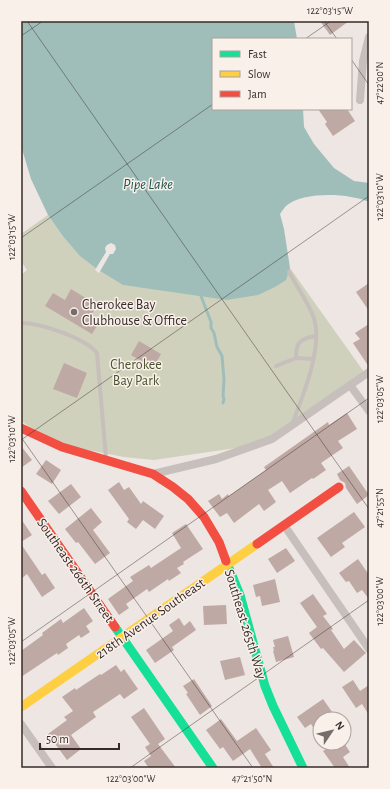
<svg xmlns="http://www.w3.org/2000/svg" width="390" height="789" font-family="'Alegreya Sans',sans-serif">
<rect width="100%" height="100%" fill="#ede6e2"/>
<path fill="#d0d1bd" d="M48,215L62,235L123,285L150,288L289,272L290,268L364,372L272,436L243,447L154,460L124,457L72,447L30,427L21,421V275L27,270L21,261V234Z"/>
<path fill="#9fbeb9" d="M21,21H294L297,39H213V109H303L304,127L314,144L334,168L354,181L369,183V202C349,193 303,191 286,206C284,208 282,211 280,214L284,229L290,268L286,280L275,287L258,295L227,300L123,285L97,269L80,256L62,235L48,215L31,179L22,149L21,144Z"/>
<path fill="#ede6e2" d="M111,243L115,245L116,249L113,254H110L99,273L95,270L106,252L105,248L107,245Z"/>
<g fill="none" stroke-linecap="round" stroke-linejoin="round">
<path stroke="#9fbeb9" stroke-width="3" d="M201,296L211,322V328L214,333L217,347L222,356L224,380L223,396L224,399L223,403"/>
</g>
<g fill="#bfa9a5">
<path d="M320,21H349L330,35Z"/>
<path d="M318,109H347L355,121L333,136L325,124L327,122Z"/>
<path d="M369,283V311L356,292Z"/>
<path d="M71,289L97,305L89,319L98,324L92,334L45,306L53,293L65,300Z"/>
<path d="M369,324V367L353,343L360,339L355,333Z"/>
<path d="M139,341L161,354L153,368L131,355Z"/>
<path d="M64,363L87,373L77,398L53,389Z"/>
<path d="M347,413L357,429L338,441L343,448L321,463L326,470L313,479L312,478L290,493L282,481L268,490L276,502L264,511L259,504L234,523L227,513L220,517L208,501L219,494L222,499L228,494L229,496L266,470L264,467L328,422L329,425Z"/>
<path d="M21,446L32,460L21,468Z"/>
<path d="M46,460L61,470L52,484L36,474Z"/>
<path d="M349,466L369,495L357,504L346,488L345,483L340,480L337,474Z"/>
<path d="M119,482L124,490L129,487L141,504L143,501L164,516L155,529L143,520L136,529L127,522L129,519L108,490Z"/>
<path d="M71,484L81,497L59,514L48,501Z"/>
<path d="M91,508L102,522L93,530L110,553L95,564L78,542L76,543L65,529Z"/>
<path d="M354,512L365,527L342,543L345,547L331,557L317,538Z"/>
<path d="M21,519L32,535L21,542Z"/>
<path d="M186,524L203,549L183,562L184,564L177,568L181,573L169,581L168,579L149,592L147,589L126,604L129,608L119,615L108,599L133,581L130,577L149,565L151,568L181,548L172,533Z"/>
<path d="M21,544L42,575L45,573L55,588L42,597L27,574L21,579Z"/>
<path d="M286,548L295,561L277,573L268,559Z"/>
<path d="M358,559L369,575V599L362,590L357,593L349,581L346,582L339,573Z"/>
<path d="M275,579L280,602L262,606L260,596L256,597L253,585Z"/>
<path d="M313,594L327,614L323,616L333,629L331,630L344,649L354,640L366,653L344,672L323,648L321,649L309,633L317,627L300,603Z"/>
<path d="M226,605L227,624L204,625L203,606Z"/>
<path d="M84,608L93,621L86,626L90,632L81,638L79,635L66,644L68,648L58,655L57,653L21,677V651L43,635L42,633L61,619L63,623Z"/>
<path d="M179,618L184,626L190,621L196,630L172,647L174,650L155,663L146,650L173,631L169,625Z"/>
<path d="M288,636L294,657L276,662L273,651H274L273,647H275L273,640Z"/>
<path d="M240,657L245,675L225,680L220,661Z"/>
<path d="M116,665L121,672L124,669L138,689L124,699L120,694L93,712L96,717L71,735L81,749L67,760L48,734L67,720L64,717L73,711L62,697L75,688L76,690L100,674L101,675Z"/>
<path d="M194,679L212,706L200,715L186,694L188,693L183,686Z"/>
<path d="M353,680L360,691L369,685V715L362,704L356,708L342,687Z"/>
<path d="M323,699L337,719H320V738L311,724L305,728L297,717Z"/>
<path d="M144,708L165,739L158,744L176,768H149L144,761L151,756L145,747L150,744L131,717Z"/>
<path d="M221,719L237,741L256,728L271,750L265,754L274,768H262L250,749L233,761L223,747L220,749L206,730Z"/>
<path d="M327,743H344L350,752L343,757L350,768H335L323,751L329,747Z"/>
</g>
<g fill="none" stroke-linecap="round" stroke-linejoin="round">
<g stroke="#c6bfbb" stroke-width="4">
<path d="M289,272C297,287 308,302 314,318C323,348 303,395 293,422"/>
<path d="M21,323C41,323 85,338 97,353L106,458"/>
<path d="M296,358C296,342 300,339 315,336"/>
<path d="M276,366L296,358L313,359"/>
</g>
<g stroke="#c6bfbb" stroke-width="8">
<path d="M360,100L363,61L369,37"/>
<path d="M350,385L369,411"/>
<path d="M153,474L216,459L272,439L369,372"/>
<path d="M284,525L369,649"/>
<path d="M21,724L52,768"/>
</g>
<g stroke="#16e098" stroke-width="9">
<path d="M226,561L240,595L265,686L273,706L303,768"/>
<path d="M115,627L213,768"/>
</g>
<path stroke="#ffcf43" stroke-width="9" d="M21,707L257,544"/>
<g stroke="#f24e42" stroke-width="9">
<path d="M21,428L62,447L153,474L173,487L188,499L204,517L219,542L226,561"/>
<path d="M21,491L115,627"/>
<path d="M257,544L339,487"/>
</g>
</g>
<path fill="none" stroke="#372b29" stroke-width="1" stroke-opacity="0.45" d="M27,21L369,509M324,21L337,39M21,36L43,21M305,39L331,21M351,59L369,85M21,238L213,104M21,437L253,768M21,440L369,196M21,642L369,398M130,768L369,600"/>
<circle fill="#776c6a" stroke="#f9f0ea" stroke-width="1.5" cx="74" cy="312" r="4"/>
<g text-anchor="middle" stroke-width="3" stroke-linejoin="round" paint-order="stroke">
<g font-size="14" fill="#372b29" stroke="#f9f0ea" text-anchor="start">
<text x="82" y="309">Cherokee Bay<tspan x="82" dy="16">Clubhouse &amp; Office</tspan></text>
</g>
<g font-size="14" fill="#4b532e" stroke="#f9f0ea">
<text x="136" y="369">Cherokee<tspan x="136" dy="16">Bay Park</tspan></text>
</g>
<g font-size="14" fill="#372b29" stroke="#f9f0ea">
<text transform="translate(76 570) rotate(55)" y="5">Southeast 266th Street</text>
<text transform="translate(150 618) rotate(-35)" y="5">218th Avenue Southeast</text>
<text transform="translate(246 624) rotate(73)" y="5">Southeast 265th Way</text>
</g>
<g font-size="15" font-style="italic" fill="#215652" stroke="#f9f0ea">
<text x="148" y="189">Pipe Lake</text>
</g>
</g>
<rect width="390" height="789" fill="none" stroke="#f9f0ea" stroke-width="44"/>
<rect x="212" y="38" width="140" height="72" fill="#f9f0ea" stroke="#aba19d"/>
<rect x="220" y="51" width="20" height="6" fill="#16e098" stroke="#aba19d"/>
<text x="248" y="58" font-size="12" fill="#372b29">Fast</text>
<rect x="220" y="71" width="20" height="6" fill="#ffcf43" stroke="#aba19d"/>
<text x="248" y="78" font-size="12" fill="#372b29">Slow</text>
<rect x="220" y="91" width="20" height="6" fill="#f24e42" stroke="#aba19d"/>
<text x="248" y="98" font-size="12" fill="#372b29">Jam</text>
<g transform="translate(332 731) rotate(55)"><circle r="19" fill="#f9f0ea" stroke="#aba19d"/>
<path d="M0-3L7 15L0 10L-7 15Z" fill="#776c6a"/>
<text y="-6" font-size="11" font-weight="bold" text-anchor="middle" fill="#372b29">N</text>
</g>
<path d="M40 743v6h79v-6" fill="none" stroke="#372b29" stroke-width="2"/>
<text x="46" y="743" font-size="12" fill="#372b29" stroke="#f9f0ea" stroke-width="3" paint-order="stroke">50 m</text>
<rect x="22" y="22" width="346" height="745" fill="none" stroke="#372b29" stroke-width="1.5"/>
<g font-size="10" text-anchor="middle" fill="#372b29">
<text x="330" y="14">122°03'15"W</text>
<text transform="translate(379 83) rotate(-90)" y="4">47°22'00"N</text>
<text transform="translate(379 197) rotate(-90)" y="4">122°03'10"W</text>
<text transform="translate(11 237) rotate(-90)" y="4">122°03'15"W</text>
<text transform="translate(379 399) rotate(-90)" y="4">122°03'05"W</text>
<text transform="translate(11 439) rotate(-90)" y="4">122°03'10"W</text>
<text transform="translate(379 508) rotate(-90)" y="4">47°21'55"N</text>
<text transform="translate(379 601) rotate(-90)" y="4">122°03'00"W</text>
<text transform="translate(11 641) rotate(-90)" y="4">122°03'05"W</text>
<text x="131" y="782">122°03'00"W</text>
<text x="252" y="782">47°21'50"N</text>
</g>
</svg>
